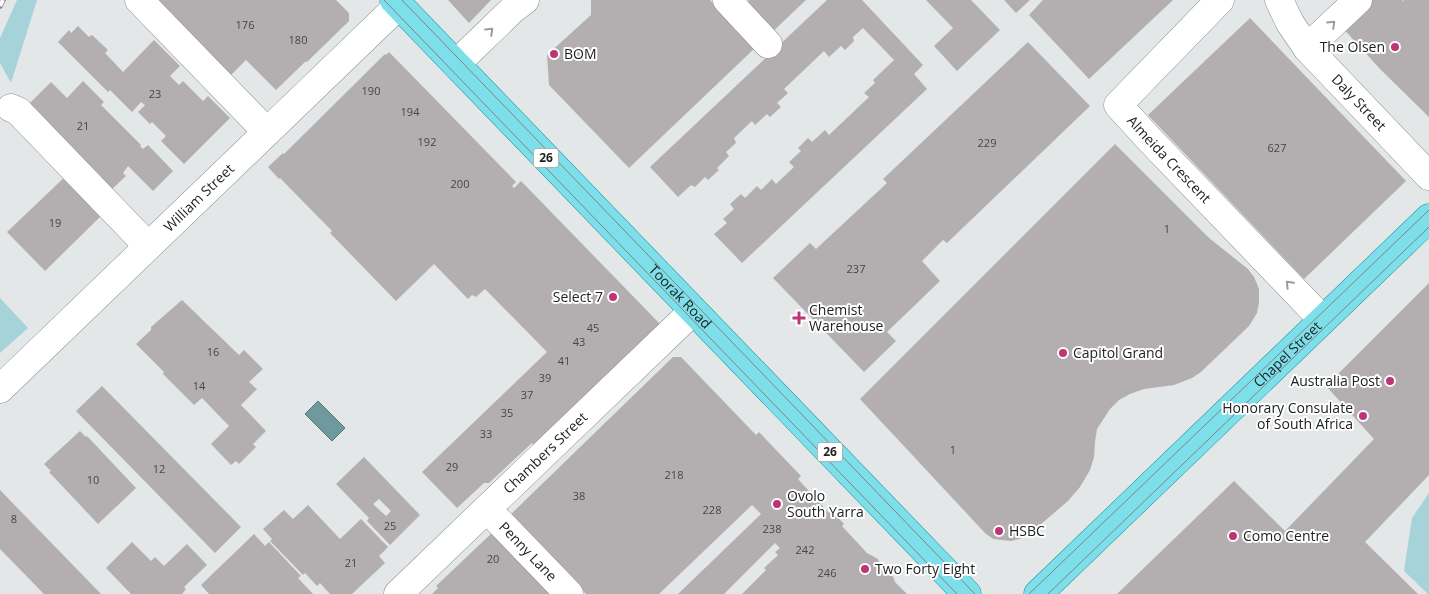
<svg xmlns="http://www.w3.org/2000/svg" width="1429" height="594" font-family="'Open Sans',sans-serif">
<rect width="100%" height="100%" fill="#e3e7e8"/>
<g fill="#a6d3d9">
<path d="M17,0H37L11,83L0,63V38Z"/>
<path d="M0,298L28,328L0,353Z"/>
<path d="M1429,493V594H1428L1404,571L1412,518Z"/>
</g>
<path fill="#6e999f" stroke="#57767a" d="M318,401L345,428L332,441L305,414Z"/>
<g fill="#b3afb0" fill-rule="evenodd">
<path d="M154,0H336L349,13V21L307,62L306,61L276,90L246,60L228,78Z"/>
<path d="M448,0H491L469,23Z"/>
<path d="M591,0H710L756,47L629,168L549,85L547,55L591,15Z"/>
<path d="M749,0H806L765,39L737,11Z"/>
<path d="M827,0H862L923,65L914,74L927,89L742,263L714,234L727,223L723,219L734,209L730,204L741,194L745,198L757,186L761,190L772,179L776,184L794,167L789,162L801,151L798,148L808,138L812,142L825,130L829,135L869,97L864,93L875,83L873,80L894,60L863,28L853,37L854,41L845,50L841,46L829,57L824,51L784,89L788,93L777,103L781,107L770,117L767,114L755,125L752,121L734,138L736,143L726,152L729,156L717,168L719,170L708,180L705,177L695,187L691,185L678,197L650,167Z"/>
<path d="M926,0H971L1000,30L957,71L934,46L953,28Z"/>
<path d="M1004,0H1030L1016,13Z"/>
<path d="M1043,0H1173L1089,79L1029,15Z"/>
<path d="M1366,0H1402L1403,1L1404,0H1429V117L1381,70L1340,25Z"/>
<path d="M1250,18L1406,181L1304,279L1148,115Z"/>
<path d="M78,26L89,37L92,35L108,50L105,53L123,72L154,40L180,66L170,76L179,85L183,81L203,101L208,96L230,118L184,164L161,141L166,136L152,122L150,124L138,112L145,105L141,102L132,112L110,90L108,92L58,42L69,30L71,33Z"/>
<path d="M1028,42L1090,106L947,243L943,240L922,261L940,281L887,332L896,341L864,372L773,278L810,243L816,249L887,183L883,179Z"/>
<path d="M389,52L516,182L512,186L514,188L521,181L660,324L534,445L532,443L489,483H484L457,508L422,472L547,352L485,289L476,297L472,295L468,299L434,264L396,301L330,233L332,231L280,178L279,179L268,167L283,153L284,154L385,54L386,55Z"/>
<path d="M83,81L104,102L101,105L141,145L140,146L143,149L148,145L173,171L153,191L128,166L123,173L126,176L111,190L26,107L51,82L67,98Z"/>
<path d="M1115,144L1209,238L1248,269L1254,277L1259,289V302L1257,313L1249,326L1201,372L1192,378L1174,385L1144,389L1130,394L1119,400L1110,409L1097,429L1095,442L1094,457L1090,470L1080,487L1068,501L1026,537L1011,541L993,539L985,533L860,399Z"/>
<path d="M70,172L103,214L45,271L7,232Z"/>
<path d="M1429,283V475L1365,542L1418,594H1117L1234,481L1285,531L1374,439L1326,386Z"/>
<path d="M182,300L239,355L244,350L263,369L249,382L257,389L241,405L266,431L253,444L256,447L239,464L236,461L231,465L211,444L229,426L202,398L194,405L163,374L164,372L136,344L151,330V327L159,320Z"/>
<path d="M673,357H681L756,435L759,432L801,476L798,479L829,513L831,510L844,524L842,526L867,553L878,559L881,567L884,571L892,574L895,582L907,594H742L766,570L764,568L778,555L775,552L780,548L775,543L724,594H678L761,514L752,505L659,594H586L509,516Z"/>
<path d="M102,386L241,527L215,553L76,411Z"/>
<path d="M80,431L86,437L87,436L136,488L98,524L49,472L51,471L44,464Z"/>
<path d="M364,457L420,515L390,545L367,521L369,518L336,484ZM379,499L391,511L386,516L373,504Z"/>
<path d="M0,490L101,594H44L0,549Z"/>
<path d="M308,505L340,539L361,519L388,547L379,556L385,563L352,594H330L320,583L317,586L305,573L303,575L270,541L272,539L263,529L284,510L293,519Z"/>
<path d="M494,531L555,594H432L438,588L436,586Z"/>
<path d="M254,534L265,546L269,542L301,576L298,578L313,594H209L201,585Z"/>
<path d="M132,542L151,561L155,557L164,566L187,544L207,565L184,587L186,589L182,594H131L106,568Z"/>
</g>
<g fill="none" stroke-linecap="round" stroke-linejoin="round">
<defs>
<g id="minor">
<path d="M139,0L267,132"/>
<path d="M727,0L768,44"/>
<path id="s1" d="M1220,0L1118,105L1150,140L1322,319"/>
<path id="s2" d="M1279,0L1290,23L1307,48L1429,176"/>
<path d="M1307,48L1358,0"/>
<path d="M456,64L512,10L525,0"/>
<path d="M11,108L18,111L148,246"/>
<path id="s3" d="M0,389L399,5"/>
<path id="s4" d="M487,509L569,594"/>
<path id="s5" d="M398,594L693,311"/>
</g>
<g id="major">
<path id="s6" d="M394,0L967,594"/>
<path id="s7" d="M1038,594L1429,218"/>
</g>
</defs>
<use href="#minor" stroke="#8c9090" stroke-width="29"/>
<use href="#major" stroke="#24909b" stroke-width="29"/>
<use href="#minor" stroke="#fff" stroke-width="28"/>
<use href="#major" stroke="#7cdfe9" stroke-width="28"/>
<g stroke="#818485" stroke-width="1">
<path d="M384,0L957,594"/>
<path d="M402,0L975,594"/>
<path d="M1029,594L1429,210"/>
<path d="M1048,594L1429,227"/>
</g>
<defs>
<path id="rail" d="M0,6L3,0"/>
</defs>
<use href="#rail" stroke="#818485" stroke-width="5.5"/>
<use href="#rail" stroke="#fff" stroke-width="4" stroke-dasharray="11" stroke-linecap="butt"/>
</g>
<defs><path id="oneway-chevron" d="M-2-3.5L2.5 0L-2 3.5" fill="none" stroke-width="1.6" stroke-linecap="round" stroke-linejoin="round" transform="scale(1.25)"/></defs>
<g stroke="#9b9c9c">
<use href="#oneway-chevron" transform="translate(1332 24) rotate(-44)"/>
<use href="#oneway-chevron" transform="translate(490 31) rotate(-44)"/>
<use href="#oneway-chevron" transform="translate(1289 284) rotate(-134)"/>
</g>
<g fill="#bd3574" stroke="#fff" stroke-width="2">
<circle cx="1395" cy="47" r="5"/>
<circle cx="554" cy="54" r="5"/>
<circle cx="613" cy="297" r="5"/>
<path d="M796.5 310.5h5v5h5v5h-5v5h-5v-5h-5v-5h5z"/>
<circle cx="1063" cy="353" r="5"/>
<circle cx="1390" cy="381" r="5"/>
<circle cx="1363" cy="416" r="5"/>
<circle cx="777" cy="504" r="5"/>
<circle cx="999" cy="531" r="5"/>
<circle cx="1233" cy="536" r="5"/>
<circle cx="865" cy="569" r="5"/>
</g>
<g text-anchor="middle" stroke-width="4" stroke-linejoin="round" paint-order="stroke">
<g font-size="11" fill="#464646">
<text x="245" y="29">176</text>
<text x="298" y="44">180</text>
<text x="371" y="95">190</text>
<text x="155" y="98">23</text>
<text x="410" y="116">194</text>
<text x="83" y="130">21</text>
<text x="427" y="146">192</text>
<text x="987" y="147">229</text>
<text x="1277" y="152">627</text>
<text x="460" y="188">200</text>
<text x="55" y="227">19</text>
<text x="1167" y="233">1</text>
<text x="856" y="273">237</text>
<text x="593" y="332">45</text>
<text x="579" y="346">43</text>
<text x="213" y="356">16</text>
<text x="564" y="365">41</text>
<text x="545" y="382">39</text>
<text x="199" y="390">14</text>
<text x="527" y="399">37</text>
<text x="507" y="417">35</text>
<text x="486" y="438">33</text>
<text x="953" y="454">1</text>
<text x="452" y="471">29</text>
<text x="159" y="473">12</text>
<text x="674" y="479">218</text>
<text x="93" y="484">10</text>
<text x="579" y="500">38</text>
<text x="712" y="514">228</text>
<text x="14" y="523">8</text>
<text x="390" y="530">25</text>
<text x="772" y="533">238</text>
<text x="805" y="554">242</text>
<text x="493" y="563">20</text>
<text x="351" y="567">21</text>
<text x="827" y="577">246</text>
</g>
<g fill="#fff" stroke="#646565" stroke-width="1">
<rect x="533.5" y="148.5" width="25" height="19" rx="4"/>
<rect x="817.5" y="442.5" width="25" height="19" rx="4"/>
</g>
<g font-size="12" font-weight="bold" fill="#212323">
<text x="546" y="162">26</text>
<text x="830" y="456">26</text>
</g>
<g font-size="14" fill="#212323" stroke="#fff" text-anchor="start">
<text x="1385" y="52" text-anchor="end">The Olsen</text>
<text x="564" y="59">BOM</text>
<text x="603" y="302" text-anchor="end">Select 7</text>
<text x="809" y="315">Chemist<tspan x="809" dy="16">Warehouse</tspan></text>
<text x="1073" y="358">Capitol Grand</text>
<text x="1380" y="386" text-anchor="end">Australia Post</text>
<text x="1353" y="413" text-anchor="end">Honorary Consulate<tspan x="1353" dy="16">of South Africa</tspan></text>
<text x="787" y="501">Ovolo<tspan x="787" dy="16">South Yarra</tspan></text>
<text x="1009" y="536">HSBC</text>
<text x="1243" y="541">Como Centre</text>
<text x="875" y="574">Two Forty Eight</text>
</g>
<g font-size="14" fill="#212323" stroke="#fff">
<text dy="5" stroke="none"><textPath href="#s2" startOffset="131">Daly Street</textPath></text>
<text dy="5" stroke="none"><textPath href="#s1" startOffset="221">Almeida Crescent</textPath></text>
<text dy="5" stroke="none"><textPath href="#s3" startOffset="276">William Street</textPath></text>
<text dy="5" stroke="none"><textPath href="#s6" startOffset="412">Toorak Road</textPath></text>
<text dy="5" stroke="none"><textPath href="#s7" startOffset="346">Chapel Street</textPath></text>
<text dy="5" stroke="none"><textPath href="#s5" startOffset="204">Chambers Street</textPath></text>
<text dy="5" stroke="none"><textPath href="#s4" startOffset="59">Penny Lane</textPath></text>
</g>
</g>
</svg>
